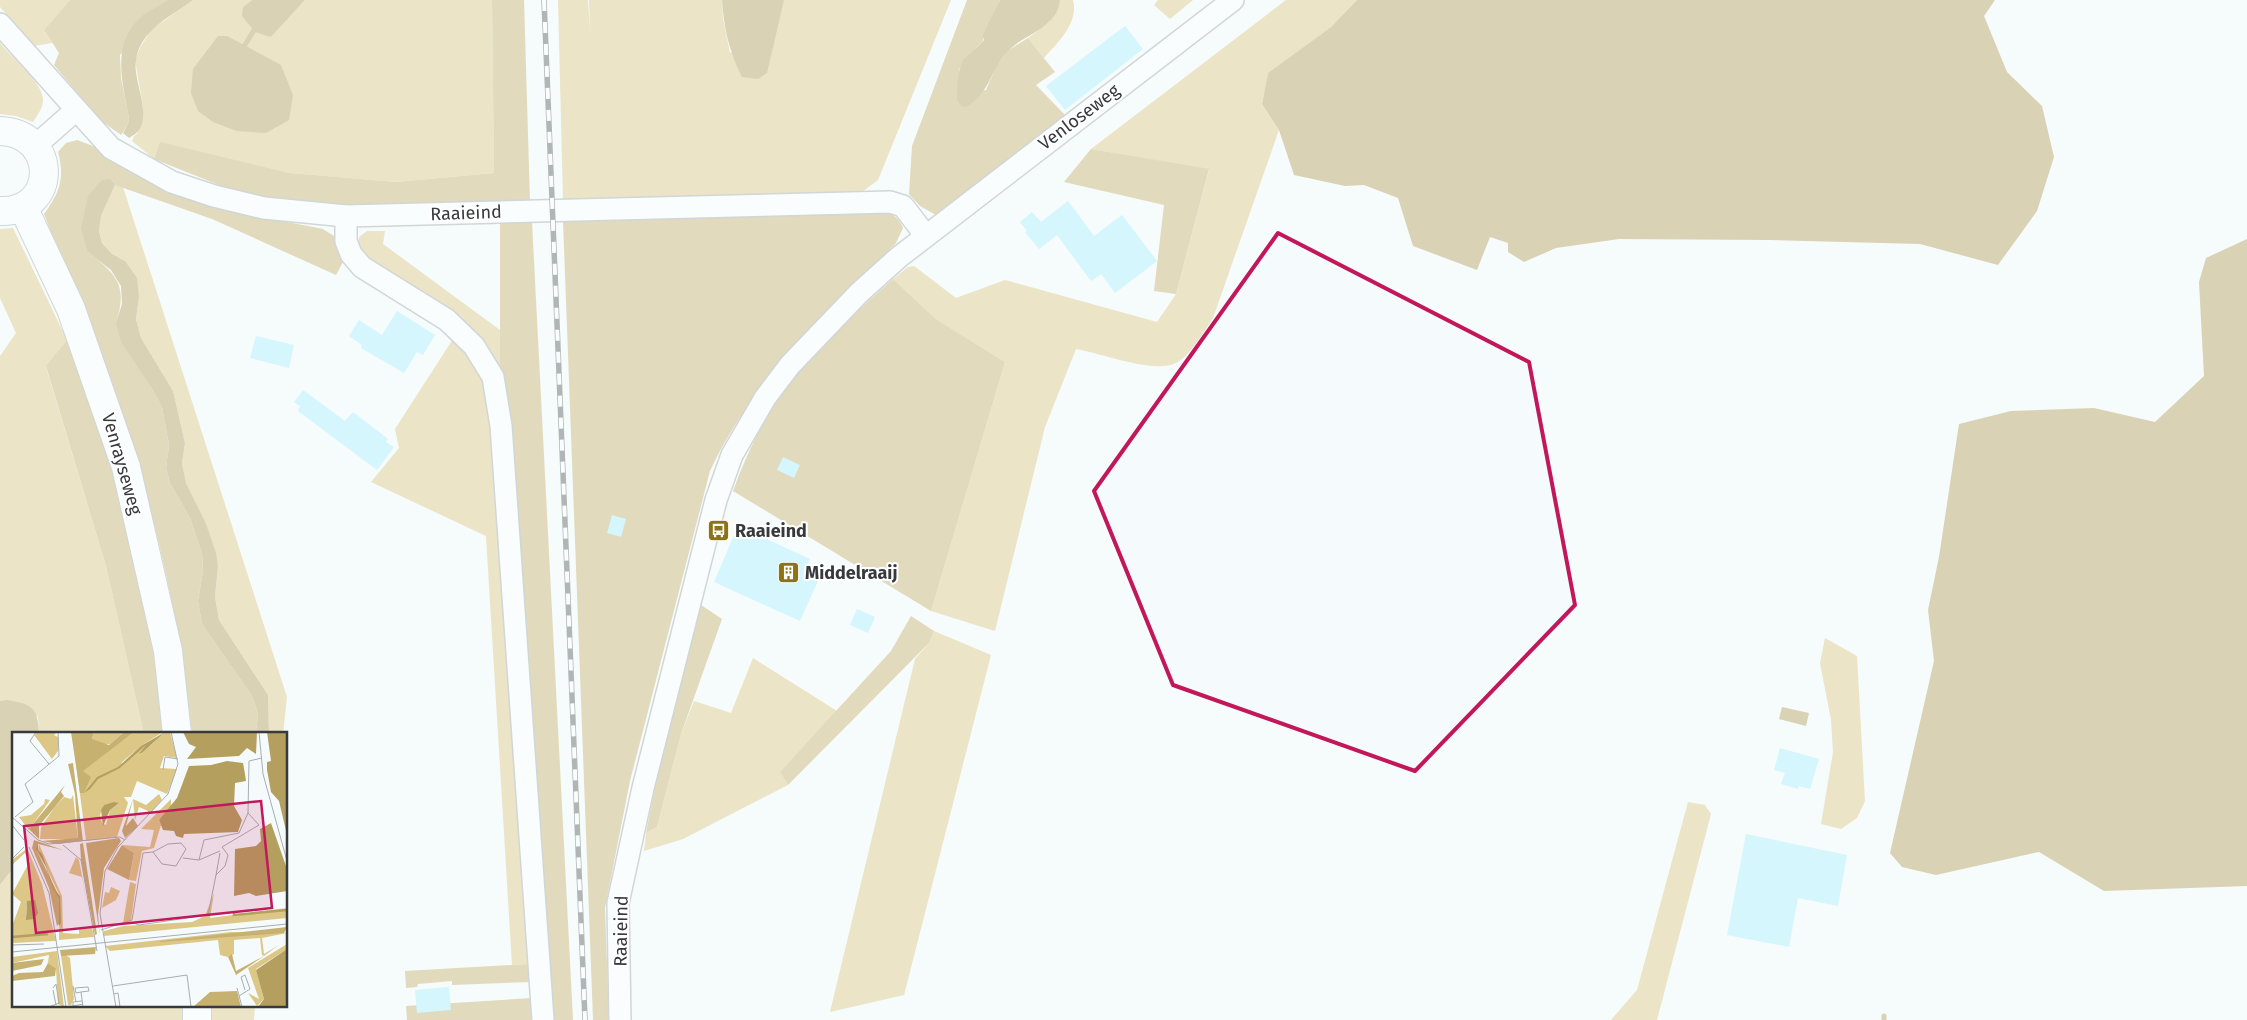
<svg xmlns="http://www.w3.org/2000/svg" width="2247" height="1020" font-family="'Fira Sans',sans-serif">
<rect width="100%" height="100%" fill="#f5fbfc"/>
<g fill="#ddc787">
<path d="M0,0H70L44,30L52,43L34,46L0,7Z"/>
<path d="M193,0H252L243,7L271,37L305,0H492L494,173L396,182L290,173L160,143L154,159L132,141L134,136L137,134L143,107L135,60L140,48L151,30Z"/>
<path d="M558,0H588L590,31L589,0H722L723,18L730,53L776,28L784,0H951L878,180L862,192L563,201Z"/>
<path d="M1060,0H1073C1079,23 1058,42 1044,58L1028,38L1049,22Z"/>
<path d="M1158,0H1193L1170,19L1154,5Z"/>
<path d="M1286,0H1357L1331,27L1268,73L1262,104L1279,130L1213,318C1205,330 1189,357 1176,363C1153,374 1101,353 1076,349L1045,427L995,631L931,611L1005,362L936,319L893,279L908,267L914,266L956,298L1005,280L1157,322L1176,294L1209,170L1091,149Z"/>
<path d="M0,43C11,57 43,82 43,100C43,109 37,115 33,122L16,116L0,114Z"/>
<path d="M115,185L123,187L287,697L283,734H269L268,695L219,620L215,597L218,567L205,521L186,483L182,463L185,443L173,391L141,338L136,319L139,297L125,261L112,254L102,243L99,231L101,216Z"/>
<path d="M13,228L67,340L46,367L106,566L144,734H39L38,717L6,700L0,701V356L16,333L0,298V229Z"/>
<path d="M367,231H385L383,244L500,330V374L487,344L471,328L366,262L357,249L359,237Z"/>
<path d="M453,339L483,375L489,390L530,964L512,965L486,536L371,482L399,448L395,429Z"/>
<path d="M934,631L991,655L904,995L830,1012L915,659L929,643Z"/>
<path d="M1825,638L1857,656L1865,801L1857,818L1841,829L1821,824L1833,752L1831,720L1820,663Z"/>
<path d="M753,658L837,711L780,772L788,785L683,839L644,851L646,833L657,827L681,734L694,701L731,713Z"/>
<path d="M1688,802L1705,805L1711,814L1657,1020H1611L1637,990Z"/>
<path d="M14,867V1006H185V1020H0V885Z"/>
<path d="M210,1006H255L254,1020H210Z"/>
</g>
<g fill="#c7b170">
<path d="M70,0H168L120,55L121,78L129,118L128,124L121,135L100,120L54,65L59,53L44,30Z"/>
<path d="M492,0H524L530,202L354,208L259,197L219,185L154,159L160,142L290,173L396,182L494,173Z"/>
<path d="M967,0H1000L982,42L962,62L959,70L960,81L957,93L986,90L996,67L1007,51L1028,38L1055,72L1036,85L1067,117L936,215L920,206L909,194L912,146Z"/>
<path d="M77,140L93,146L168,188L262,217L323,229L334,236L343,262L336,275L212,219L115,185L111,179L88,252C117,275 128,285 116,323L162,407L169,445L166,468L170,483L190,518L202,553L203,570L198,601L202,624L252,696L258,714L256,734H192C180,624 156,513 119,409C96,343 69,279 44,214C60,192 65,178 58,152L66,143Z"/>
<path d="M1091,149L1209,169L1176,294L1154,291L1164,205L1064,182Z"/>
<path d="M872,210C887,212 897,213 903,228L896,243C829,312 750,383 710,471L630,781L605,908L609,1020H593L563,221Z"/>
<path d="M532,222L573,1020H549L500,374V223Z"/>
<path d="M893,279L936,319L1005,362L931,611L733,491C748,450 769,406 797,373C825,338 860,309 893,279Z"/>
<path d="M67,340L102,429L142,579L172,734H144L106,566L46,366Z"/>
<path d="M701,605L722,619L681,734L657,827L646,833L655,787Z"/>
<path d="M911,616L934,631L929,643L788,785L780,772L891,651Z"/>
<path d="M530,964L531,982L452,985V981L418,984L417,987L406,988L405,971Z"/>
<path d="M532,998L534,1020H407L406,1006Z"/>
</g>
<g fill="#b59f5f">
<path d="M168,0H193C172,16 140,30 136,60C132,84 159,124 129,138L123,133L128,124L129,118C123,84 111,46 139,19C146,11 159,7 168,0Z"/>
<path d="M252,0H305L271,37L255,32L242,16L243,7Z"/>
<path d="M722,0H784L767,73L758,79L742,77C729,51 724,29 722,0Z"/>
<path d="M1000,0H1060C1057,29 1023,34 1007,52C990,71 990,93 966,107L961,106L957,100C957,91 958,67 963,60C970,53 978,47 984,40L983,35Z"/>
<path d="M1357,0H1995L1984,16L2007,72L2042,106L2054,157L2037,211L1998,265L1920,244L1770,240L1619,239L1556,248L1524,262L1508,252V243L1490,237L1477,270L1413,246L1398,198L1364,185L1345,186L1294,175L1279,130L1262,104L1268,73L1331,27Z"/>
<path d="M218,36H227L281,65L293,95L289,120L266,133L237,131L213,122L198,111L191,93L193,69Z"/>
<path d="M111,179L115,185L101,216L99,231L102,243L112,254L125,261L137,278L139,297L136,319L141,338L173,391L185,443L182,463L186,483L205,521L216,553L218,567L215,597L219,620L268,695L269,734H256L258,714L252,696L202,624L198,601L203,570L202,553L190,518L170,483L166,468L169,445L162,407L151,387L121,342L116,323L122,304L121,286L111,270L88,252L81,229L88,196L102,180Z"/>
<path d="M2247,239V886L2104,891L2039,852L1936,875L1902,867L1890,853L1934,661L1928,610L1939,557L1959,424L2011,411L2094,408L2155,422L2204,376L2199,282L2206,258Z"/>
<path d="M6,700C31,704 38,706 39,734H14V867L0,885V701Z"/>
<path d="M1782,707L1809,713L1806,726L1779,719Z"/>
</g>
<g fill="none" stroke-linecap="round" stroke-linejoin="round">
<g stroke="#b59f5f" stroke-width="5">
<path d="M242,50L257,25"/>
<path d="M1884,1020V1016"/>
</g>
</g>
<g fill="#aaeffc">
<path d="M1125,26L1143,49L1065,110L1046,86Z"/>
<path d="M1068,201L1094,236L1122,215L1157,261L1115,293L1101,274L1091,281L1057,235L1039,249L1025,232L1027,231L1020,222L1032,212L1041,222Z"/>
<path d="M397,311L435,335L423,355L417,352L404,373L361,348L362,345L349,336L359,320L382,335Z"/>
<path d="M256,336L294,345L289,368L250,358Z"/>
<path d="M303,390L345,421L353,412L388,439L386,442L394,447L377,470L298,411L300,406L294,402Z"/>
<path d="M783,457L800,465L794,478L777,470Z"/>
<path d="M612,515L626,519L621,537L607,533Z"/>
<path d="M738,526L810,559L803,575L818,581L800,621L714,582Z"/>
<path d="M857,609L875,617L868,633L850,625Z"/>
<path d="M1780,748L1819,759L1810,789L1799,786L1798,789L1781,784L1785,773L1774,770Z"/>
<path d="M1746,834L1847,855L1838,906L1798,898L1789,947L1727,935Z"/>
<path d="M449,987L451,1010L417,1013L415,990Z"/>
</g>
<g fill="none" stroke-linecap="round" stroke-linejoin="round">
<defs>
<g id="street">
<path d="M0,24L111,148L172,182L214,196L264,208L346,216L890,202L903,206L926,236"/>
<path d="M35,146L76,110"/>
<path d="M346,216V241L351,254L362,267L447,320L474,346L493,377L501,426L543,1020"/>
<path d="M620,1020L618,903L643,788L716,500L732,455L765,398L790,365L859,293L899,257L1233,0"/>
</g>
<g id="secondary">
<path d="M0,131C59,133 58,213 0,211"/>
<path d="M23,207L71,309L126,467L168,651L177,734"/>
<path d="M197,1006V1020"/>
</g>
</defs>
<use href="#street" stroke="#a4a9aa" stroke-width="24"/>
<use href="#secondary" stroke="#a4a9aa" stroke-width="30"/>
<use href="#street" stroke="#fff" stroke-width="21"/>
<use href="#secondary" stroke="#fff" stroke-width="28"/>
<defs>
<path id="rail" d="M544,0L585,1020"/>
</defs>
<use href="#rail" stroke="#5c5f60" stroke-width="5.5"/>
<use href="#rail" stroke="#fff" stroke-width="4" stroke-dasharray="11" stroke-linecap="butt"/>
</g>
<path d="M0 0H2247V1020H0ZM1278,233L1529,362L1575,605L1415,771L1173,685L1094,491Z" fill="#f5fbfc" fill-opacity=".55" fill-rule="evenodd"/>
<path fill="none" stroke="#c2185b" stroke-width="4" stroke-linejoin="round" d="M1278,233L1529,362L1575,605L1415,771L1173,685L1094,491Z"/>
<defs>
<symbol id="bus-square" viewBox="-11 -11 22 22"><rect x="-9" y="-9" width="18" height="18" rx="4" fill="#8d7317" stroke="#fff"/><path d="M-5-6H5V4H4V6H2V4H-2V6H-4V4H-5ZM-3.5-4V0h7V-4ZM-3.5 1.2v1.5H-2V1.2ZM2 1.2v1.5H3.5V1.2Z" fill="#fff"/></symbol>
<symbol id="building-square" viewBox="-11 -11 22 22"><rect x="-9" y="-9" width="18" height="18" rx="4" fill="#8d7317" stroke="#fff"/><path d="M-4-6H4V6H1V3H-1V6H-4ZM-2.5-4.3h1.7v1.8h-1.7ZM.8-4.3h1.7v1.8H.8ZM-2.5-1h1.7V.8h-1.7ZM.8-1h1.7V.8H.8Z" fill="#fff"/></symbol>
</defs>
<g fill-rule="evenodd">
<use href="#bus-square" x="706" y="518" width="25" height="25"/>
<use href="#building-square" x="776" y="560" width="25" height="25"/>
</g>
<g text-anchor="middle" stroke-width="4" stroke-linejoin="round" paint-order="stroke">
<g font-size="18" fill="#37393a" stroke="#fff">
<text transform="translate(1079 117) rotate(-37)" y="6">Venloseweg</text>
<text transform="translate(466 213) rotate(-2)" y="6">Raaieind</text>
<text transform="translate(122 464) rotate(74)" y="6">Venrayseweg</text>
<text transform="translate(621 931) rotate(-89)" y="6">Raaieind</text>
</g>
<g font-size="18" font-weight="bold" fill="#37393a" stroke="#fff" text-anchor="start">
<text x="735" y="537">Raaieind</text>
<text x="805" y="579">Middelraaij</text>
</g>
</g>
<g transform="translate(12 732)">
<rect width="275" height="275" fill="#f5fbfc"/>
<path d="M26,0H45L42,3L46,5V19L40,27L22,3ZM60,0L80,7L82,0H112L98,12H92L82,29L122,0H151L129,14L110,30L108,36L129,15L134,13L128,23L153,0H158L165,26L152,24L148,36L165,37L155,62L125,49L119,65H112L116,71L105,105L74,109ZM107,71L98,78L94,93L90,91L88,83L92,73ZM147,62L150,68L136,83V79L127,75L123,88L121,67L134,73ZM61,63L66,107H28L29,95L42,76L52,65L59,67ZM33,67L38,68L17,98L7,85L19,83L32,72ZM159,67V75L147,88L149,93L142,116L130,119L124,149L117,148L122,121L110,113L138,115L142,98L129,97ZM27,112L50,164L51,201L67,202V197L80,196L82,205L47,208L48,164L26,118ZM13,118H16L30,152L44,209L0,211V194L9,170L0,162L18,129L13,121L0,133V128ZM21,168L24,184L22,187L14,183L15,171ZM64,125L67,128L79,190L70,145L57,141ZM118,150L124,152L119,189L111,191ZM99,155L108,159L104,168L90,176L93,160L97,161ZM202,161L198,186L275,176V186L92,204V199L111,194L180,190L193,184ZM219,200L275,201L250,206L252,222L267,213L252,224L250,223L248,206L222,208V222L216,225L208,223L206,208L98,219L93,214ZM275,212V217L244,237L252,267L245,274L236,261L247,267L236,236ZM45,219L52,275L46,272L44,236L36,231L37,223L0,231V225ZM54,223L58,226L62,267L59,273L70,275L56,273L49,224Z" fill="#ddc787" fill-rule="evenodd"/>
<path d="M59,0H82L80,7L97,13L112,0H122L71,39L79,45L72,61H68ZM61,31L71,109L46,112L30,109L66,106L63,62L56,32ZM53,53L49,60L52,64L27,94V107L17,97ZM121,67L114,94L121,86L126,94L113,106L110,99ZM107,106L109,109L92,136L86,183L88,204L74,111ZM22,108L51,118L26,112L25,119L48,166V191L45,194L37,156L20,116ZM71,111L85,202L83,203L69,128L68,112ZM110,113L122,121L117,148L95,137ZM275,195L272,201L148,210V209ZM84,215L83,222L49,224L48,218ZM220,222L224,239L252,224L224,243L216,225ZM32,227L29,233L0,239V231ZM36,231L44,236L43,244L0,249V244L7,241L31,240ZM225,259L229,275H181L198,260Z" fill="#c7b170"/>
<path d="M153,0L130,21L127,22L134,13L108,36L86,47L78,57L72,61L85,45L106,35L129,14ZM171,0H245L244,22L235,16L227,24L175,27L184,15L177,12ZM255,0H275V103L267,69L259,60L255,38V30L259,29ZM215,29L231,31L233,42L234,49L223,51L222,74L230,88L226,100L172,102L171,106L164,104L162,99L151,98L147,88L165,66L177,34L199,33ZM102,70L107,71L98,78L91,94L89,78L92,73ZM259,91L275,137V159L244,164L237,161L222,164L223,117L244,114L249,109L248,97ZM26,111V118L30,122L42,157L48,164L49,191L47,194V166L41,157L34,135L24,117ZM23,168L26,181L22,187L14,188L15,169ZM275,217V275H246L252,267L244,238Z" fill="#b59f5f"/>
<path fill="none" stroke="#b59f5f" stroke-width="2.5" d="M222,180V183L275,178M0,205L36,202"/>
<path fill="none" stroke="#a9adae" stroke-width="1" d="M24,0L18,9L37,32M247,0L251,42L275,129M151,38L153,25L166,27M0,85L26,108L37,112L108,105L113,108M3,85L21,70L13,52L47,24L46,0M0,93L12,108M51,113L69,128L85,219M17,115L37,161L54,275M171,126L187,128L208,119M0,127L12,115M187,128L192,108L227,101L236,81M204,143L208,121M119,190L127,193L196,183L204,143L213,134L216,123L210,115L247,93L236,81L237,29L250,26M89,198L120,188L131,121L141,120L156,112L169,111L174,117L164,134L150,132L141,120M0,213L32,212M0,220L275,192M61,254L64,270M101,254L175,243L179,275M225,256L230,275M41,258L44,273M69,260L64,261L63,256L76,255L77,259L69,260L71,275M102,262L106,261L108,275M227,264L238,257L233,243L229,245L233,258M70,269L61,270V274L71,272M37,275L47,271L44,252L41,256M104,275L88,182L93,139L106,115L156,62L166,32L159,0"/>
<path fill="#c2185b" fill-opacity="0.15" stroke="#c2185b" stroke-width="2.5" d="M249,69L260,176L24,201L12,94Z"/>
<rect width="275" height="275" fill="none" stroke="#37393a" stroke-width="2.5"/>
</g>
</svg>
